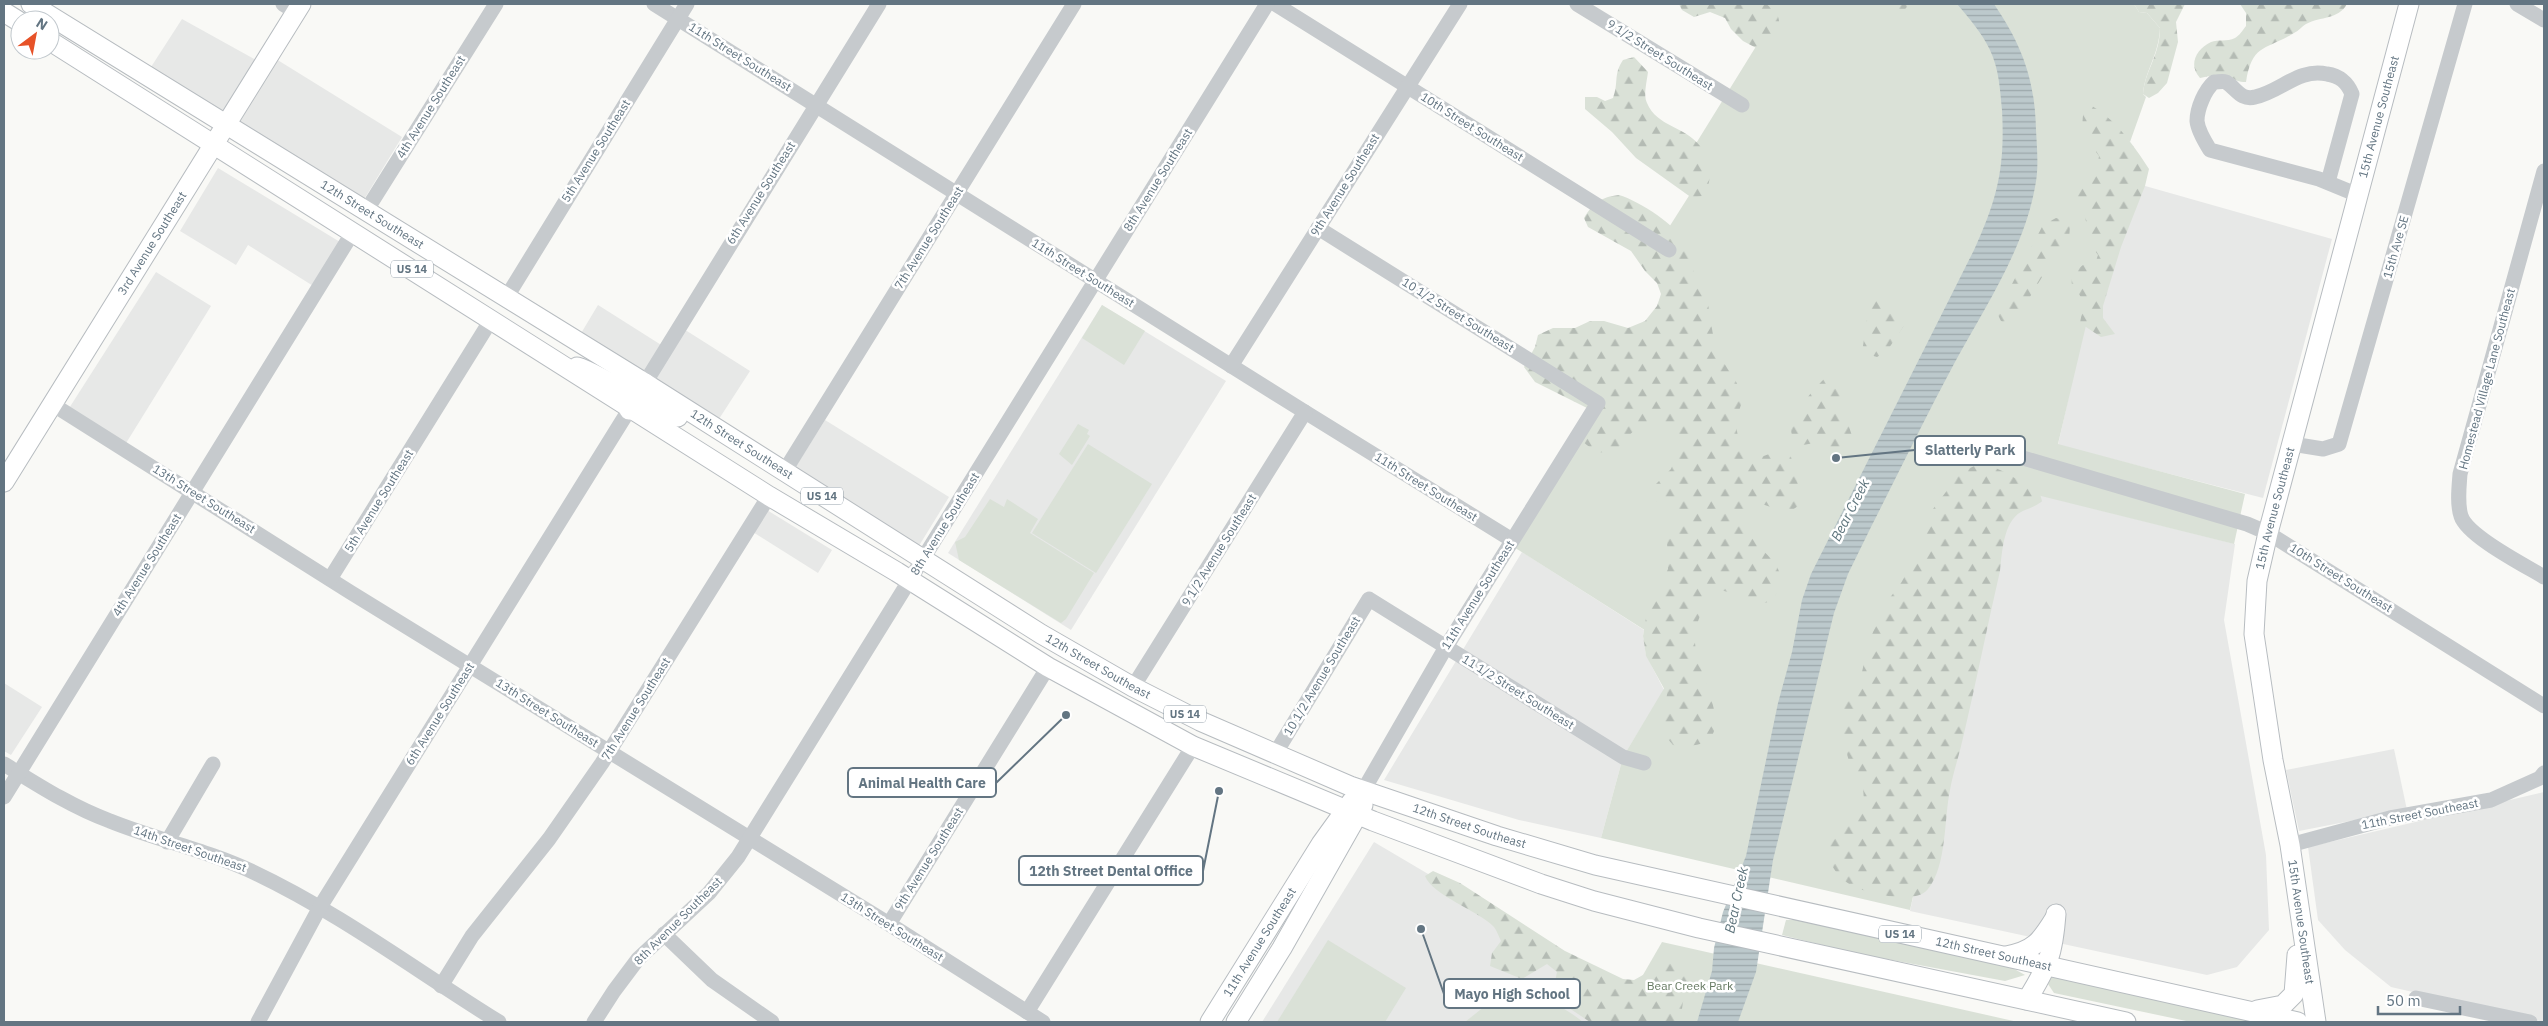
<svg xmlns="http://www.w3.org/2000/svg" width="2548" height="1026" font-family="'IBM Plex Sans',sans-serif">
<defs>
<pattern id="forest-firs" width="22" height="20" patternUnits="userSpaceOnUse" patternTransform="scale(1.25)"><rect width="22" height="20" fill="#dae1d7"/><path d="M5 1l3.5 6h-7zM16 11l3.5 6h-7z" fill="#b4bbb4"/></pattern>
<pattern id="water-rules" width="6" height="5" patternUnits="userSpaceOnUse" patternTransform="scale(1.25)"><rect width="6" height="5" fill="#bcc9cc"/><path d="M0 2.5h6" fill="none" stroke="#9ca8ab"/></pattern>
</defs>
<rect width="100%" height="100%" fill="#f9f9f6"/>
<g fill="#e7e8e7">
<path d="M182,19L258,61L225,113L151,67Z"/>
<path d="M276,59L402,137L363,201L236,122Z"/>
<path d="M218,168L345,245L318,289L248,245L236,265L180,231Z"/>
<path d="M2117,178L2332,239L2263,498L2058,445Z"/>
<path d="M156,272L211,306L123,448L66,413Z"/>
<path d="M598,305L666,348L679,326L750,371L717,422L580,335Z"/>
<path d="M1102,305L1226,381L1071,630L948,553Z"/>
<path d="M825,420L949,497L917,549L793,471Z"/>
<path d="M2004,486L2235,544L2224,620L2266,855L2269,930L2237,967L2207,975L1910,911Z"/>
<path d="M762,507L832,550L818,573L748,529Z"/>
<path d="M1522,552L1644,630L1643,636L1646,655L1664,690L1623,757L1601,838L1519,820L1384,780Z"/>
<path d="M4,683L42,707L11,755L4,751Z"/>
<path d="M2394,749L2407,810L2299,831L2286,770Z"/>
<path d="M2544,792V1022L2391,987L2345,950L2318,920L2308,847Z"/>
<path d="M1374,842L1667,1015V1022H1262Z"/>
</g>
<g fill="#dae1d7">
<path d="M1733,4H2134L2139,12L2147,13L2160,28C2159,55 2145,70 2143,94L2146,97L2130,142L2113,125L2122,173L2058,444L2245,494L2234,544L2005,487L1910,910L1601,838L1623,757L1684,655L1509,544L1689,263L1659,243L1692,191L1674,179L1768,27Z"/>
<path d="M1102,305L1145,331L1124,365L1082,338Z"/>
<path d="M1078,424L1089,430L1087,434L1090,436L1072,465L1059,454Z"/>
<path d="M1088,444L1152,484L1096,573L1032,533Z"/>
<path d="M990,499L1004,507L1007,499L1038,519L1030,533L1094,573L1066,619L1061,623L959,560L955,542L965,537Z"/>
<path d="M1786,920H1796L2009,966L2025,975L2005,981L1854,953L1782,935Z"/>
<path d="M1328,940L1406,988L1385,1022H1277Z"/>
<path d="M1662,942L2018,1022H1667L1632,994Z"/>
<path d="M2054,976L2259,1022H2191L2054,993L2048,984L2050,978Z"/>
<path d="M1509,987C1536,993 1562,1005 1583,1022H1465Z"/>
</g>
<g fill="url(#forest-firs)">
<path d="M1679,4H1766C1790,19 1777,37 1760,50L1743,41L1731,29L1725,18L1710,12L1694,17L1682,10Z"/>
<path d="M1879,4H1909L1903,12L1891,11Z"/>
<path d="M2134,4H2185L2176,22L2178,42L2167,83L2158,93L2149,98L2143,94C2145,70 2160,55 2160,28L2147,13L2139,12Z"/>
<path d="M2240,4H2347C2338,20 2321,16 2306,24C2302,26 2299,31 2294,33C2267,50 2252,43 2246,82C2238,82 2236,80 2230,77C2220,73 2210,76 2200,78C2188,65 2196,49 2211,42C2218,39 2227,42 2235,38C2239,36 2243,30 2246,26V13Z"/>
<path d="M1634,57L1648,72C1647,81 1643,95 1647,103C1657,127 1685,126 1700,146C1703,151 1704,158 1706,164C1711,180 1711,182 1702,196L1692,198L1636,158L1612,132L1585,109V97H1597L1605,101L1613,98C1619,82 1613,75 1623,60Z"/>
<path d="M2088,104C2114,117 2133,144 2149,169L2145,186L2121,247L2103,306V318L2115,334L2101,337L2080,323C2083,306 2086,299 2072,286L2071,274L2083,265L2095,264L2098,255L2090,244L2085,216L2075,201L2073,192L2076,177L2097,168L2099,156C2088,140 2075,124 2088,104Z"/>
<path d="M1619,195C1639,201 1679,226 1687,246C1690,253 1689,262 1692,268C1696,278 1704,284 1706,295C1710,311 1711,328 1715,344C1720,363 1739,379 1742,397C1743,403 1740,406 1739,412C1733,437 1739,445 1761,457L1780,450L1791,457L1799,488L1798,506L1788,513L1759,503L1746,514C1746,519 1746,528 1749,533C1764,559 1795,565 1772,601C1744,610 1740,590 1715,590C1705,606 1693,623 1695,643C1698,680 1751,755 1673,745L1661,731L1667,694L1646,656L1643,636L1646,618L1668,569L1667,540L1681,516L1674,506L1656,501L1652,488L1671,469L1678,451C1672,437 1657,416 1639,427C1630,432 1621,446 1613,453L1596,452L1583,442L1590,425L1587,408L1535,382L1524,367L1535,347L1538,335L1553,328H1575L1590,321H1604L1628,328L1645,321L1657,306L1661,294L1657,283L1645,271L1631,251L1588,227L1584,218C1593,203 1601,197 1619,195Z"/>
<path d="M2056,218L2064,220L2070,225L2069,240L2062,253L2047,269L2015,321L2008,326L2001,321L1998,315L2002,303L2043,225Z"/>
<path d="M1877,296C1894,299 1900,307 1905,324L1887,351L1877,357L1867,354L1863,346L1869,305Z"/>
<path d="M1830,374L1837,376L1841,381L1844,411L1852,436L1848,450L1837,457L1814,443L1803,445L1794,442C1793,438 1791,433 1791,429C1792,413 1818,383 1830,374Z"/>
<path d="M1979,464C2004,467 2015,481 2039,490L2042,501C2035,507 2029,508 2021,512C2003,522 2002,554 2000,571C1987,627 1976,683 1963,738C1959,756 1953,773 1950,790C1944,818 1947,866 1928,889C1916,904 1881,895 1866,891C1844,885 1832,872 1826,850L1848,822L1858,815L1864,801L1863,787L1853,776L1847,754L1840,741L1841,725L1845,703L1862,672L1868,645L1876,624L1886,603L1901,583L1923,545L1930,513L1961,472Z"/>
<path d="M1433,871L1460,883L1565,951L1623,979L1634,980L1668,961C1682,964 1686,971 1690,985L1683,1002L1680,1022H1590L1560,1002L1554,987L1557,972L1547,964L1522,979L1490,966L1492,953L1501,941C1499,937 1497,931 1494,927C1478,910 1433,896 1425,876Z"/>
</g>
<path fill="url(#water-rules)" d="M1957,4H1994C2022,45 2035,80 2036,130C2037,149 2039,169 2035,187C2024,249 1985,307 1955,362C1926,416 1899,472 1871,527L1848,574L1834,613L1773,860L1756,972L1738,1022H1697L1712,971L1714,948L1723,912L1746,856L1778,703L1792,652L1802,600L1811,574L1974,250C1998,197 2005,167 2002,110C2000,89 1999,69 1990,50C1982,33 1969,18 1957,4Z"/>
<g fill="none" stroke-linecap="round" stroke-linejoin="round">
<defs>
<g id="major">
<path id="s1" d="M31,4L645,383L1041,634L1133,687L1200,721L1350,786L1497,836L1595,865L2298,1022"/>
<path d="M4,12L20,22"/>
<path d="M50,41L769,496L897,572L1048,667L1193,746L1373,821L1541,884L1594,901L1699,928L2126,1022"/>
<path d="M577,367C596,372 622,394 638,390L645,383"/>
<path d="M629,410L635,403H651L678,417"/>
<path id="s2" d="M4,482L301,4"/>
<path d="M2006,956C2034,951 2041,941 2055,918"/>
<path d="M2027,1000C2048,966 2053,955 2056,914"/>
<path d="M2257,1010L2283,1005L2294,994L2297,955"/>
<path id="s3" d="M1210,1022L1321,844L1352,801"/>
<path d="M1236,1022L1282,948L1363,805"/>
<path id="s4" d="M2316,1022L2290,845L2273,760L2254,634L2257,581L2268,533L2409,4"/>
</g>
</defs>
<use href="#major" stroke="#b7bcc0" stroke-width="21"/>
<g stroke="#c6cacd" stroke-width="15">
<path d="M283,4L296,12"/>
<path d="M654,4L1305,412L1512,540"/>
<path d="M1275,4L1669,250"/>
<path d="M1577,4L1742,105"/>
<path d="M2517,4L2544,20"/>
<path d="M2544,171L2460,474C2459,487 2457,504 2461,516C2467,536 2526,566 2544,577"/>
<path d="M2328,182L2352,94C2347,82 2340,76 2327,74C2298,68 2282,91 2255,97C2241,101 2236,88 2226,82C2223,81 2218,82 2214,82C2205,90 2197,108 2197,121C2198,131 2205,142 2210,150L2319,179L2358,195"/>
<path d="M366,211L496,4"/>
<path d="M1318,228L1598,403L1446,647L1363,791"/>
<path d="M506,298L687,4"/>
<path d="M1231,366L1460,4"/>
<path d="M645,383L879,4"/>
<path d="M52,404L350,592L889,924L1043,1022"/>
<path d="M2292,444L2323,449L2339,444L2465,4"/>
<path d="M2006,453L2247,524L2268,533L2544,706"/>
<path d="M784,472L1074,4"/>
<path d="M330,579L491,320"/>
<path d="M1133,687L1305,412"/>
<path d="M1275,754L1369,599L1623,757L1644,763"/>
<path d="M4,764C38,785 72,807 110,821C157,840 207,850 253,872C340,913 418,972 499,1022"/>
<path d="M4,797L353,232"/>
<path d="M167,842L213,764"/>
<path d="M2290,845L2390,818L2491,800L2540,778L2544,773"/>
<path d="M889,924L1048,667"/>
<path d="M664,934L712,980L772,1022"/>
<path d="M441,986L472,936L549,839L602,763L769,496"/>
<path d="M2416,998L2530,1022"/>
<path d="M1027,1012L1193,746"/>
<path d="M258,1022L320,907L629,410"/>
<path d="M594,1022L614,991L638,959L709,893L738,857L1267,4"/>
</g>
<use href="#major" stroke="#fff" stroke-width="19"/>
</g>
<g text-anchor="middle" stroke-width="5" stroke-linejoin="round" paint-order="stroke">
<g fill="#fff" stroke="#929ea8" stroke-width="1">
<rect x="391" y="260.5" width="42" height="17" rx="4"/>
<rect x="801" y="487.5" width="42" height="17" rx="4"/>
<rect x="1164" y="705.5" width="42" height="17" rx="4"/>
<rect x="1879" y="925.5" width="42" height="17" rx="4"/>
</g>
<g font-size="11" font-weight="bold" fill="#637582">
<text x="412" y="273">US 14</text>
<text x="822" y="500">US 14</text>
<text x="1185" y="718">US 14</text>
<text x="1900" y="938">US 14</text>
</g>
<g font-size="12" fill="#637582" stroke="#fff">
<text transform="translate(1660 55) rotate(32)" y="4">9 1/2 Street Southeast</text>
<text transform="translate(740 57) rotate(32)" y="4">11th Street Southeast</text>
<text transform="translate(431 107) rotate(-58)" y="4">4th Avenue Southeast</text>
<text dy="4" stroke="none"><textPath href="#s4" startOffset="926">15th Avenue Southeast</textPath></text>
<text transform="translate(1472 127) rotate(32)" y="4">10th Street Southeast</text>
<text transform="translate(596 151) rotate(-58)" y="4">5th Avenue Southeast</text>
<text transform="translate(1158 180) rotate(-58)" y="4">8th Avenue Southeast</text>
<text transform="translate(1345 185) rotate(-58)" y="4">9th Avenue Southeast</text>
<text transform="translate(761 193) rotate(-58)" y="4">6th Avenue Southeast</text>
<text dy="4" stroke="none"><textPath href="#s1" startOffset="401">12th Street Southeast</textPath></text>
<text transform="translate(929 238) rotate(-58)" y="4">7th Avenue Southeast</text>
<text dy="4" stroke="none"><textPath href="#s2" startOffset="281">3rd Avenue Southeast</textPath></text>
<text transform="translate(2396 247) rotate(-74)" y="4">15th Ave SE</text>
<text transform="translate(1083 273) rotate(32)" y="4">11th Street Southeast</text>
<text transform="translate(1458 315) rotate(32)" y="4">10 1/2 Street Southeast</text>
<text transform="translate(2487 379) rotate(-75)" y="4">Homestead Village Lane Southeast</text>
<text dy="4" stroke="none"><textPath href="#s1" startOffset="836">12th Street Southeast</textPath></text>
<text transform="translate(1426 487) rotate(32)" y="4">11th Street Southeast</text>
<text transform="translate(204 499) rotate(32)" y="4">13th Street Southeast</text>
<text transform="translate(379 501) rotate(-58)" y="4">5th Avenue Southeast</text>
<text dy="4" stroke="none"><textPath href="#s4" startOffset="521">15th Avenue Southeast</textPath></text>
<text transform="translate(945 524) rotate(-58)" y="4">8th Avenue Southeast</text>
<text transform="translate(1219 550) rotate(-58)" y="4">9 1/2 Avenue Southeast</text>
<text transform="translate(147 565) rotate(-58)" y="4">4th Avenue Southeast</text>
<text transform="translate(2341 578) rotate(32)" y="4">10th Street Southeast</text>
<text transform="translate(1478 595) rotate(-58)" y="4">11th Avenue Southeast</text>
<text dy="4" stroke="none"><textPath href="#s1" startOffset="1256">12th Street Southeast</textPath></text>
<text transform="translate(1322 676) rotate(-59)" y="4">10 1/2 Avenue Southeast</text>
<text transform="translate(1518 692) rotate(32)" y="4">11 1/2 Street Southeast</text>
<text transform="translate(636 709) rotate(-58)" y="4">7th Avenue Southeast</text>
<text transform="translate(547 713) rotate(32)" y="4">13th Street Southeast</text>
<text transform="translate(440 714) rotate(-58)" y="4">6th Avenue Southeast</text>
<text transform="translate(2420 814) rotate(-11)" y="4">11th Street Southeast</text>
<text dy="4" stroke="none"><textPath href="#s1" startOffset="1661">12th Street Southeast</textPath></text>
<text transform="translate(190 849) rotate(19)" y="4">14th Street Southeast</text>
<text transform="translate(929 859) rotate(-58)" y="4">9th Avenue Southeast</text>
<text transform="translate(678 921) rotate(-45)" y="4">8th Avenue Southeast</text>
<text transform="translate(2301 922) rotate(82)" y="4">15th Avenue Southeast</text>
<text transform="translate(892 927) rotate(32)" y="4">13th Street Southeast</text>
<text dy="4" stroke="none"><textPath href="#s3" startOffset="94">11th Avenue Southeast</textPath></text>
<text dy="4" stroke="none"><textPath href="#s1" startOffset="2201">12th Street Southeast</textPath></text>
</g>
<g font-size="12" fill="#667a62" stroke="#fff">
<text x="1690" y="990">Bear Creek Park</text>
</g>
<g font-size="14" font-style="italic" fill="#5e747c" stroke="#fff">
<text transform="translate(1850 510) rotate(-63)" y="5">Bear Creek</text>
<text transform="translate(1736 900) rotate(-78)" y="5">Bear Creek</text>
</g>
</g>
<path fill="none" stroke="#637582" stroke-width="2" d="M1836 458L1915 450M1066 715L996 783M1219 791L1203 871M1421 929L1444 994"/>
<g fill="#637582" stroke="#fff" stroke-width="2">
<circle cx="1836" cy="458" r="5"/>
<circle cx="1066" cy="715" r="5"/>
<circle cx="1219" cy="791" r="5"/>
<circle cx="1421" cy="929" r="5"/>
</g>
<g fill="#fff" stroke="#637582" stroke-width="2">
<rect x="1915" y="436" width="110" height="29" rx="5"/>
<rect x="848" y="768" width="148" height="29" rx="5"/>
<rect x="1019" y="856" width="184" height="29" rx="5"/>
<rect x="1444" y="979" width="136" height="29" rx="5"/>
</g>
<g font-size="14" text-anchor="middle" font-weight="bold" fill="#637582">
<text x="1970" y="455">Slatterly Park</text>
<text x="922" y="788">Animal Health Care</text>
<text x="1111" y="876">12th Street Dental Office</text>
<text x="1512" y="999">Mayo High School</text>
</g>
<rect width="2548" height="1026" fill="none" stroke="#637582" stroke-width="10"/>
<g transform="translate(35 35) rotate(32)"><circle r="24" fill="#ffffff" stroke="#c1c8cd"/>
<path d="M0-4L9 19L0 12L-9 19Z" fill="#e75228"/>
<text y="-8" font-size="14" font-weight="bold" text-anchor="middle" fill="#637582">N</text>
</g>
<path d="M2378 1006v8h82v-8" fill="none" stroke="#637582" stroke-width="2.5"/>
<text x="2386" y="1006" font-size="15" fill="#637582" stroke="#ffffff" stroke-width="4" paint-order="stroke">50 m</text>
</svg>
